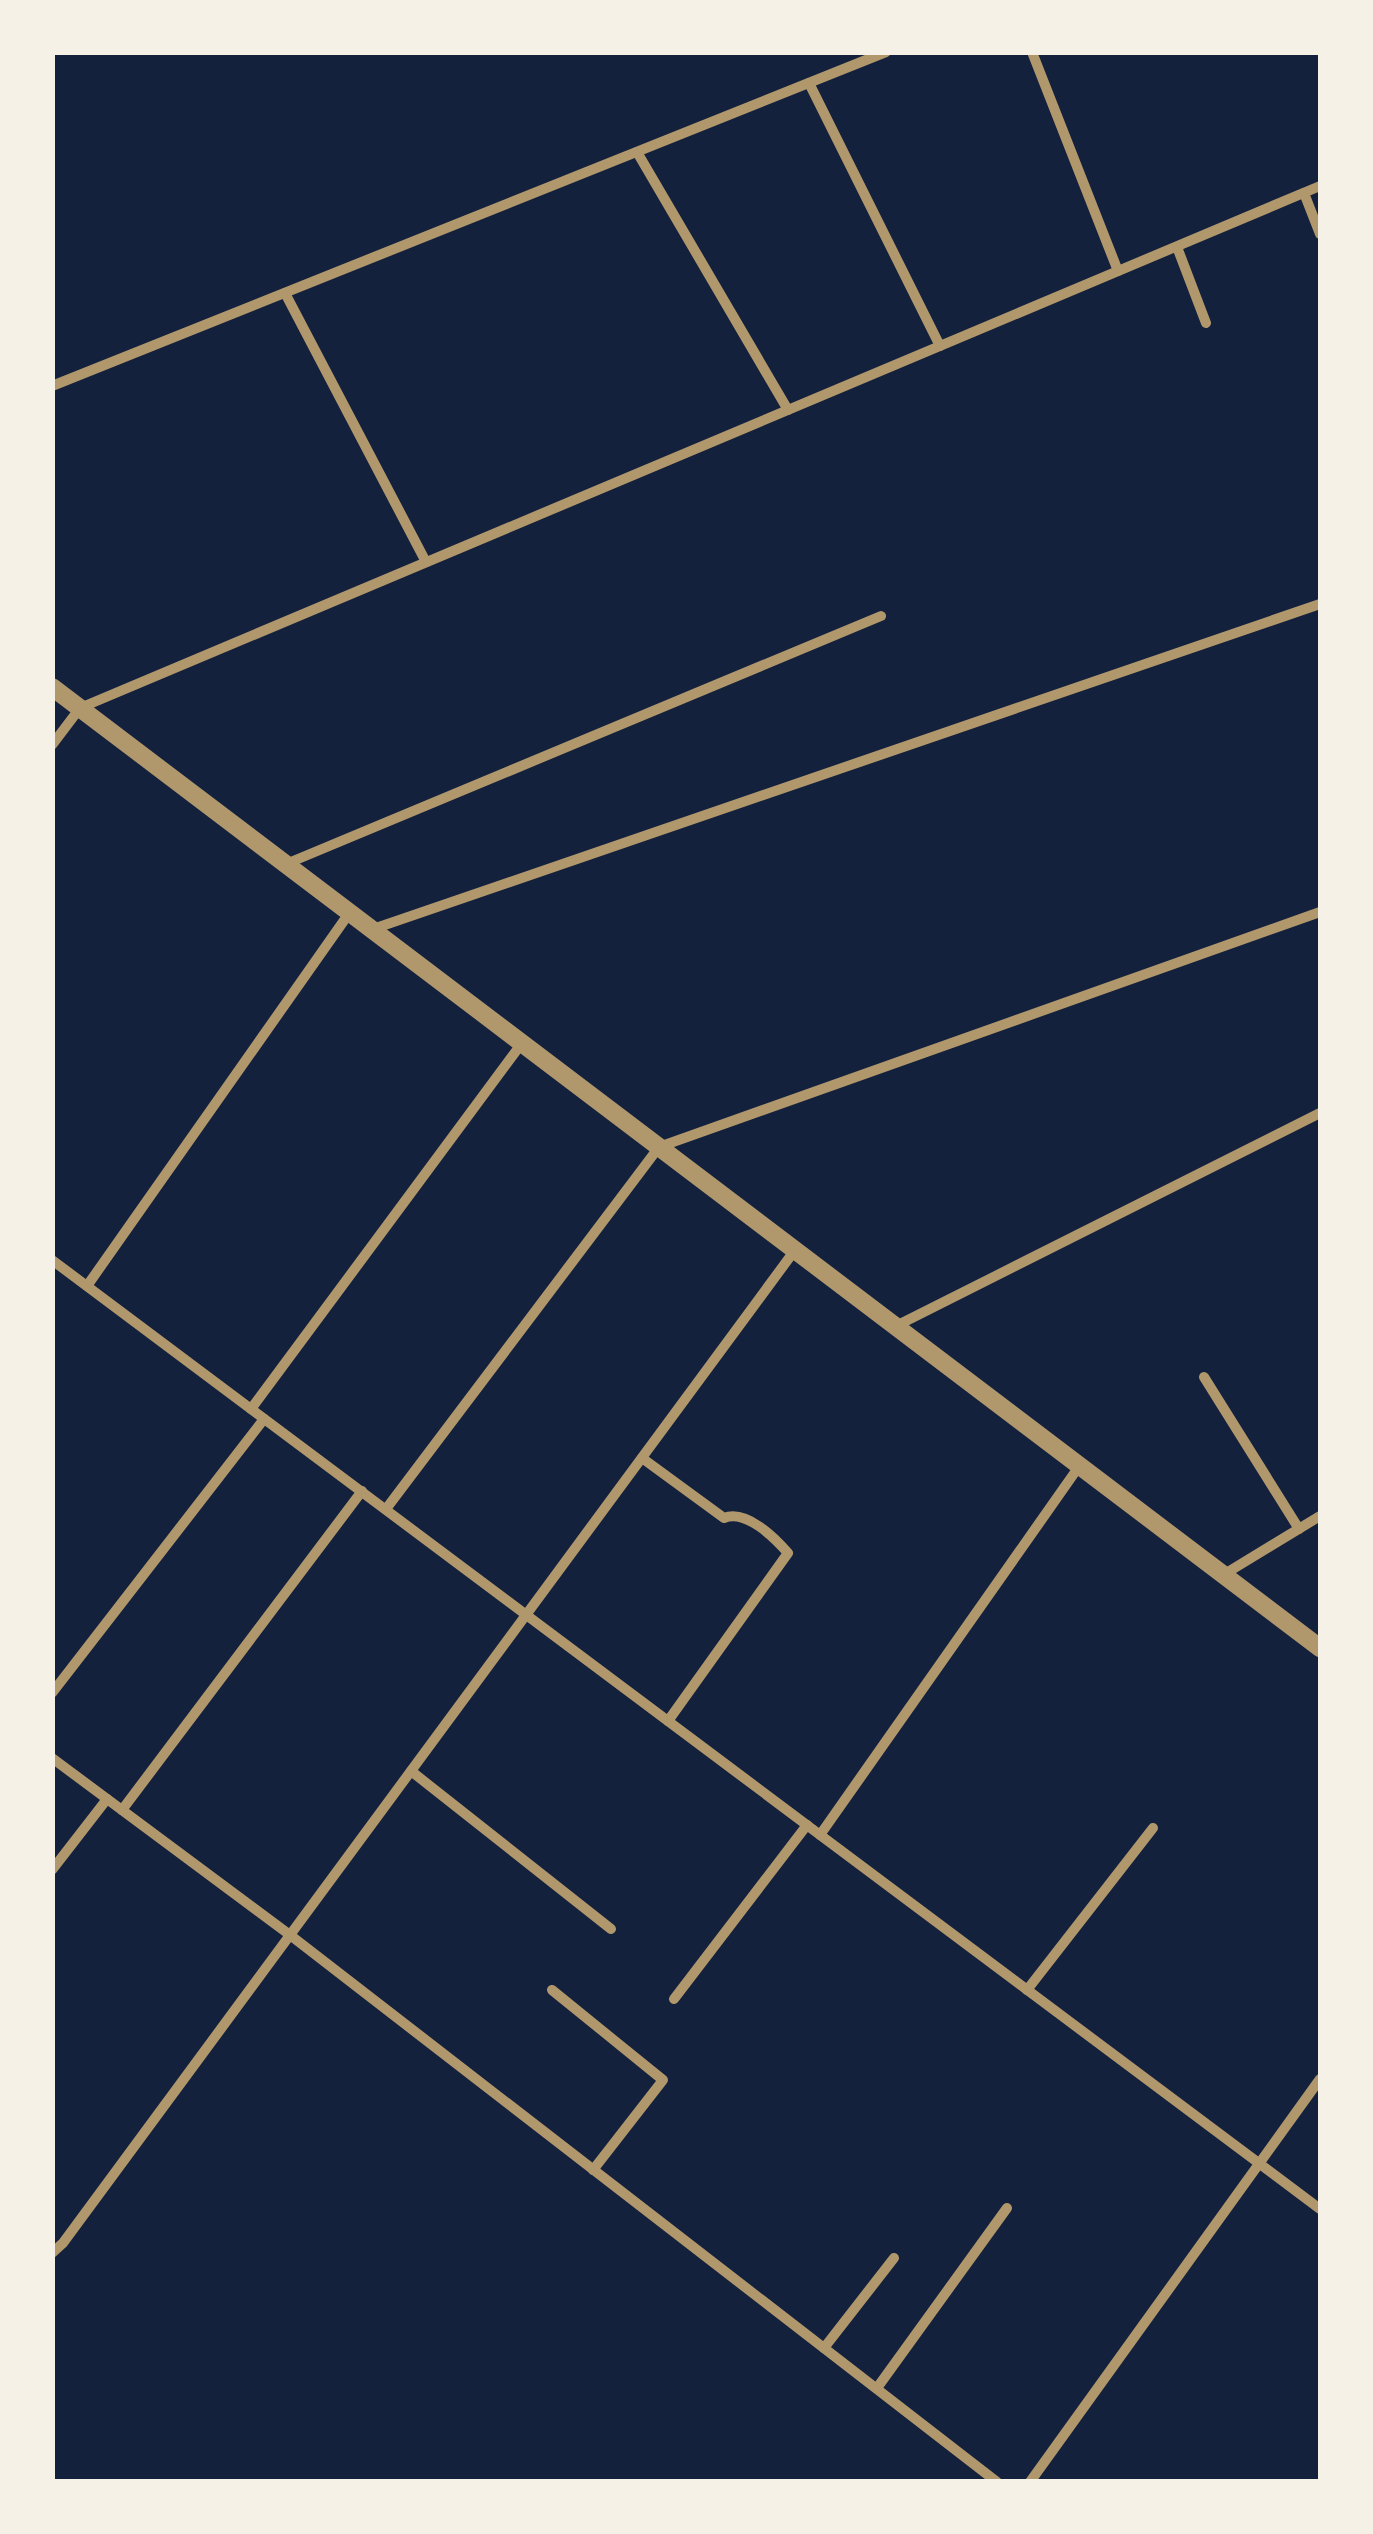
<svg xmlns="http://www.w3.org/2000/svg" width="1373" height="2534" font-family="'PT Sans',sans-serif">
<rect width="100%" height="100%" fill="#14213d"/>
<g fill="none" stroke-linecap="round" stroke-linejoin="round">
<g stroke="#b1986c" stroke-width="10">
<path d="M1032,52L1118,271"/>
<path d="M809,83L940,346"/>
<path d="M637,152L788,410"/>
<path d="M1304,193L1320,234"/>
<path d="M1177,247L1206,323"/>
<path d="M285,293L426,562"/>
<path d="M52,386L886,52"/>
<path d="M52,745L80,708L1320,186"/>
<path d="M286,864L881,616"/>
<path d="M373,929L1320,604"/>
<path d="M52,1260L1320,2209"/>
<path d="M87,1286L350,912"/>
<path d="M896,1326L1320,1113"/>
<path d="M1204,1377L1299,1529"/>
<path d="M251,1409L522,1043"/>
<path d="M642,1458L724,1518C746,1509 775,1538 788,1553L668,1721"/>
<path d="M386,1509L659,1147L1320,912"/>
<path d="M1223,1575L1320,1516"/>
<path d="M52,1693L264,1419"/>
<path d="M52,1758L290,1935L997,2482"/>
<path d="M411,1771L611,1929"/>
<path d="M122,1810L362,1491"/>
<path d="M820,1835L1080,1465"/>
<path d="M52,1870L107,1799"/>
<path d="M552,1990L663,2080L593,2170"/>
<path d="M1027,1990L1153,1828"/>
<path d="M674,1999L807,1825"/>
<path d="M52,2253L63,2243L795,1250"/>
<path d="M824,2348L894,2258"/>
<path d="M877,2388L1007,2208"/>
<path d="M1030,2482L1320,2079"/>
</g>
<path stroke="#b1986c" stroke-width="18" d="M52,687L1320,1648"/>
</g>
<rect width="1373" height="2534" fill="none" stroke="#f6f1e7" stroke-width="110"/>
</svg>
